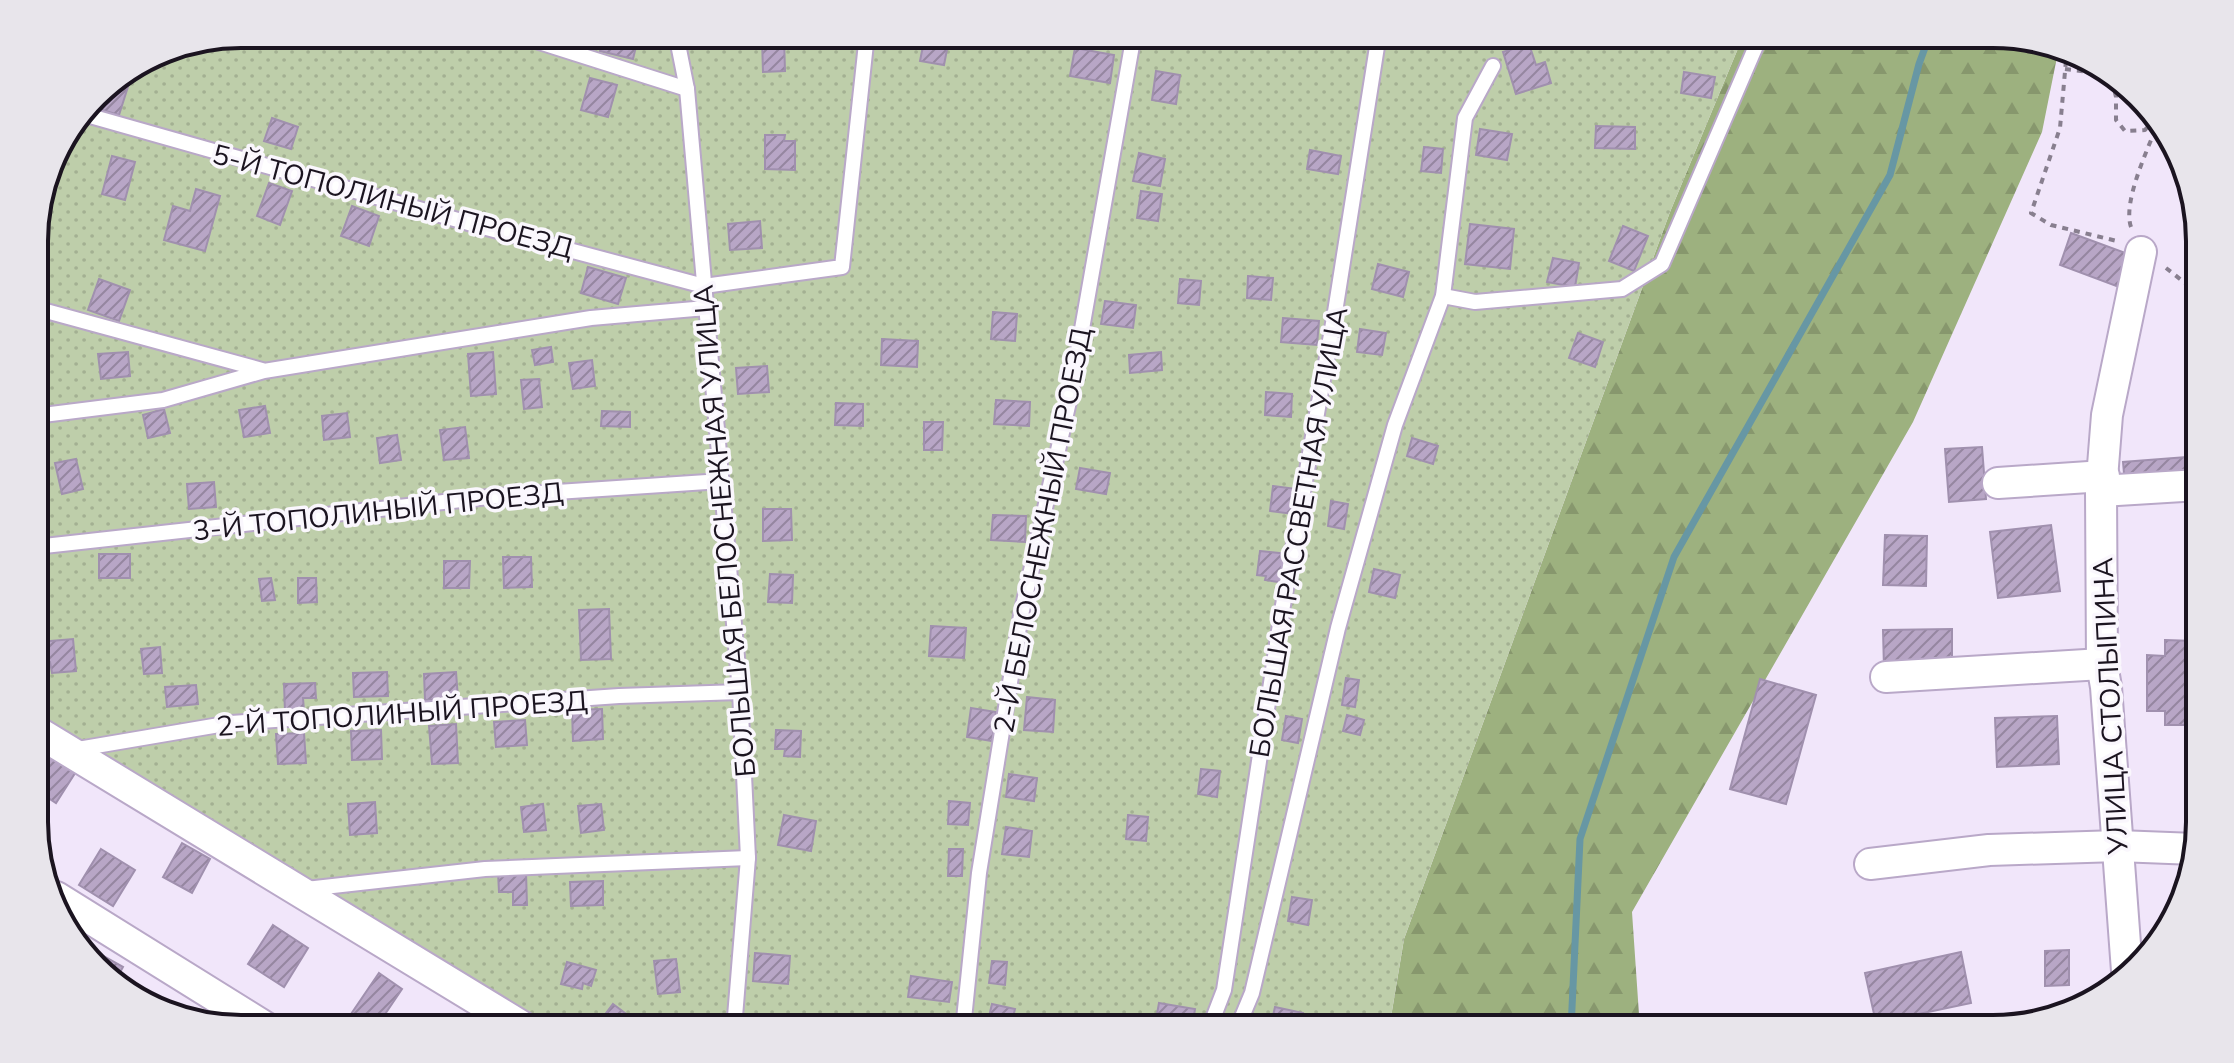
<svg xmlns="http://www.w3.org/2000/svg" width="2234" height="1063" font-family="Mulish,sans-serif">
<defs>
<pattern id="forest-firs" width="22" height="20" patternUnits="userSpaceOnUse" patternTransform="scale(2)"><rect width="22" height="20" fill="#9db17f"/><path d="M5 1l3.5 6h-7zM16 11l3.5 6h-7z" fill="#87976d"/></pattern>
<pattern id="park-dots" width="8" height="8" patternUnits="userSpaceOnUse" patternTransform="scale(2)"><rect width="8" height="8" fill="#beceaa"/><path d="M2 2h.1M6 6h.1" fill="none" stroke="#a3b092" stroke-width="1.8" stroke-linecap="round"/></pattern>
<pattern id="building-hatch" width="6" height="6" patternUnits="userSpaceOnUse" patternTransform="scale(2)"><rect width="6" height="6" fill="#b8a6c6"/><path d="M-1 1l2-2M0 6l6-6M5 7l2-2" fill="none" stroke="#9586a0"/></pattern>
</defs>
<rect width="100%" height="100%" fill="#f1e6fa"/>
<path fill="url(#forest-firs)" d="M1744,34H1993L2059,47L2042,132L1913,422L1632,912L1640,1029H1389L1404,939L1670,212Z"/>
<path fill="url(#park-dots)" d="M241,34H1744L1670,212L1404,939L1389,1029H555L36,714L34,227L56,149L104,86L162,50Z"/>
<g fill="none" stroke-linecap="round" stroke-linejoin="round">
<path stroke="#6797a4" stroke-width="7" d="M1571,1029L1580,839L1674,557L1890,175L1919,64L1930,34"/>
</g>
<g fill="url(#building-hatch)" stroke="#a090ae" stroke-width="2">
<path d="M604,34H639L633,59L600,51Z"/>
<path d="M934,34H950L944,65L920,61L924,41L932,43Z"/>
<path d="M1283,34H1311L1310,49L1282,46Z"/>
<path d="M784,38L785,71L763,72L762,39Z"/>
<path d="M1529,44L1536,65L1545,62L1551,83L1516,94L1503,52Z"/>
<path d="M1075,48L1114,55L1110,83L1070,76Z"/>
<path d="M130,70L133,71L119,115L92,107L95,97L104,86Z"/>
<path d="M1156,71L1180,75L1176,104L1152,100Z"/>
<path d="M1684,72L1715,77L1711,98L1681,93Z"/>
<path d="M590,78L617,85L608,117L581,110Z"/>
<path d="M272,118L298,127L291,149L264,141Z"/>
<path d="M1596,126L1635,127V149L1595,148Z"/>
<path d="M1480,129L1512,134L1507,160L1476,155Z"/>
<path d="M765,135H785L784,141H795V170L765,169Z"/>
<path d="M1424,147L1443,149L1441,173L1421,171Z"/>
<path d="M1310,150L1341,156L1338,174L1307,169Z"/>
<path d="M1139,153L1165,159L1160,186L1133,181Z"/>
<path d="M112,156L135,162L125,200L102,194Z"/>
<path d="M269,183L292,191L280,225L257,216Z"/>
<path d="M196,189L220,196L205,251L164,240L173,206L190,211Z"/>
<path d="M1141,191L1162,194L1158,221L1137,218Z"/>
<path d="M352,206L379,216L369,246L341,236Z"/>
<path d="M760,221L762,248L730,250L728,224Z"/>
<path d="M1470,224L1514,229L1510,269L1465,264Z"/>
<path d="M1623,226L1648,236L1634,271L1609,261Z"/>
<path d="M2071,233L2131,255L2119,287L2060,265Z"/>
<path d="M1553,258L1579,263L1575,287L1547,282Z"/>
<path d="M1378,264L1409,272L1403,297L1372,289Z"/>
<path d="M588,267L626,278L618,304L581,293Z"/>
<path d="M1248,276L1273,278L1271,300L1247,298Z"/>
<path d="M99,279L130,290L119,321L88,310Z"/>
<path d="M1180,279L1201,281L1199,305L1178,303Z"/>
<path d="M1105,301L1136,305L1133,328L1101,324Z"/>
<path d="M993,312L1017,314L1015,341L991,339Z"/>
<path d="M1283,318L1319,321L1317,345L1281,342Z"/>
<path d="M1360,329L1386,333L1382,355L1357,352Z"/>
<path d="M1578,333L1603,342L1595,367L1569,358Z"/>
<path d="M882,339L918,341L917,367L881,365Z"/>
<path d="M551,347L553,362L535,365L532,350Z"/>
<path d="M128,352L130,376L101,379L98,354Z"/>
<path d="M493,352L496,394L471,396L468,354Z"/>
<path d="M1161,352L1162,370L1130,373L1129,355Z"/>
<path d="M35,355H41L44,382L35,383Z"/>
<path d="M592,360L595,386L573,389L569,363Z"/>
<path d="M767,366L769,392L738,394L736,368Z"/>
<path d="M539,379L542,407L524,409L521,380Z"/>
<path d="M1266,392L1292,394L1291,417L1265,415Z"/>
<path d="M996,400L1030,402L1029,426L994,424Z"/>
<path d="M836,403L863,404V426L835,425Z"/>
<path d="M265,406L270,433L244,437L239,410Z"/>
<path d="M164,409L170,433L148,438L143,415Z"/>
<path d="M602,411L630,412V427L601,426Z"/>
<path d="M347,413L350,437L324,440L322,416Z"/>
<path d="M924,422H943L942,450H924Z"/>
<path d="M465,427L469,458L444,460L440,430Z"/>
<path d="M397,435L401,460L380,463L377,438Z"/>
<path d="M1412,438L1438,446L1433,464L1407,456Z"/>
<path d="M1982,447L1986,499L1949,502L1945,449Z"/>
<path d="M2199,456V479L2125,485L2123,462Z"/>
<path d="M76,459L83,489L62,494L55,463Z"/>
<path d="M1080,468L1110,473L1106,494L1076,489Z"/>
<path d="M214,482L216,507L189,509L187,484Z"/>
<path d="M1273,486L1297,489L1293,514L1270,511Z"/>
<path d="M1331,501L1348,504L1344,529L1328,526Z"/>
<path d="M763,509H791L792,540L763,541Z"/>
<path d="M993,515L1026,516L1025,542L991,540Z"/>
<path d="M2051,525L2060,591L1998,598L1990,532Z"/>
<path d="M1885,535L1927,536L1926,586L1883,585Z"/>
<path d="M1260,551L1288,554L1285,583L1265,580L1266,576L1257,575Z"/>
<rect x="99" y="554" width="31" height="24"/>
<path d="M503,557H531L532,587L504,588Z"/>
<path d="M444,561H470L469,588H444Z"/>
<path d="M1374,569L1400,575L1395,598L1369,592Z"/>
<path d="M770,574L793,575L792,603L768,602Z"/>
<path d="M35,578H47L49,616L35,617Z"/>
<path d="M271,578L275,600L262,601L259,579Z"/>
<path d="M298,578H316L317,602L298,603Z"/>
<path d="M609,609L611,659L581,660L579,610Z"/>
<path d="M931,626L966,628L964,658L929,656Z"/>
<path d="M1952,629V668L1884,669L1883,630Z"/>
<path d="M73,639L76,671L52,673L50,662L41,663L39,642Z"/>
<path d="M2165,640L2194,641V725H2165V711H2147V655L2165,656Z"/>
<path d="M160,647L162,673L144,674L141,649Z"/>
<path d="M387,672L388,696L354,697L353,673Z"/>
<path d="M456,672L458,698L425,700L424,674Z"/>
<path d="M1346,678L1359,680L1355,707L1342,705Z"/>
<path d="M1760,679L1816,695L1786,804L1730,789Z"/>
<path d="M315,683L316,698H303L304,711L285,712L284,684Z"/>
<path d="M196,685L198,704L167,707L165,687Z"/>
<path d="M1027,697L1055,700L1053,732L1024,730Z"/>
<path d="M971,708L996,712L992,741L967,737Z"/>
<path d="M602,709L603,739L573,741L572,710Z"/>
<path d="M1347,715L1364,720L1360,735L1343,731Z"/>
<path d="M1286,716L1302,719L1298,743L1282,740Z"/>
<path d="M2057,716L2059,764L1997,767L1995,718Z"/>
<path d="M525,720L527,745L496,747L494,722Z"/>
<path d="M456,724L458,763L432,764L429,726Z"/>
<path d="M381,730L382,759L352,760L351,731Z"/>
<path d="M776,730L801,731L800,757L784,756L785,749H775Z"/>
<path d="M304,733L306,763L278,764L276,734Z"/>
<path d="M41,747L77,770L56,803L36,790V755Z"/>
<path d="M1201,769L1220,771L1217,797L1198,794Z"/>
<path d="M1009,774L1037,778L1034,801L1006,797Z"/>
<path d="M949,801L970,803L968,825L948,824Z"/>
<path d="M375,802L377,833L350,835L348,804Z"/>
<path d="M543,804L546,830L524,832L521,807Z"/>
<path d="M601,804L604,830L581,833L578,806Z"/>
<path d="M784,815L816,821L811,851L778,845Z"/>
<path d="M1128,815L1148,817L1146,841L1126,839Z"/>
<path d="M1006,827L1032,831L1029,857L1002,854Z"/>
<path d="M182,843L210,859L192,893L163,877Z"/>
<path d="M101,849L135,870L113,906L79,885Z"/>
<path d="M949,849H963L962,876H948Z"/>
<path d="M498,872H526L527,905H513V892H499Z"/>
<path d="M603,881V905L571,906L570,882Z"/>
<path d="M1292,897L1312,900L1308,925L1288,921Z"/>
<path d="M273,925L308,948L284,987L248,964Z"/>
<path d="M75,940L123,967L117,978L77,948Z"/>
<path d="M2069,950V985L2045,986V951Z"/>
<path d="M1961,952L1971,1003L1876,1023L1865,973Z"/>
<path d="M755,953L790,956L788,984L753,981Z"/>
<path d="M676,959L680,992L658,994L654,961Z"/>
<path d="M992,961L1007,962L1005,985L989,983Z"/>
<path d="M567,962L596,970L591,986L583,983L582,989L561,984Z"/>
<path d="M379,973L402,989L375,1029H366L349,1017Z"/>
<path d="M911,976L952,982L949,1002L908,997Z"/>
<path d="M1159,1003L1195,1009L1192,1029L1155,1025Z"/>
<path d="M613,1004L633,1019L626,1029H594Z"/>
<path d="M992,1004L1015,1009L1010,1029H986Z"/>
<path d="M1275,1007L1303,1013L1299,1029H1270Z"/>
</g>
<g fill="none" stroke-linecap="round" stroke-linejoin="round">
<defs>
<g id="lane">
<path d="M514,34L687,89"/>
<path d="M676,34L687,89L740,692L748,858L734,1029"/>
<path d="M83,114L479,226L704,286L842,267L867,34"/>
<path d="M1443,296L1475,302L1622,289L1662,264L1759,39"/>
<path d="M35,308L262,370"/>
<path d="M35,416L163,400L264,371L591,318L706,308"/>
<path d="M35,547L498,496L722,481"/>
<path d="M72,750L231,723L619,696L740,692"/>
<path d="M306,889L485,869L748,858"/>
<path d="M963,1029L979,873L1021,615L1070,397L1134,34"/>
<path d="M1209,1029L1224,990L1282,611L1335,312L1379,34"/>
<path d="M1237,1029L1252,993L1338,628L1395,425L1443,296L1465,118L1493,66"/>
</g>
<g id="street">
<path d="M1998,483L2104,476"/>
<path d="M2101,491L2199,485"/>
<path d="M1886,677L2102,664"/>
<path d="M36,731L526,1029"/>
<path d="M1870,864L1989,850L2118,846L2195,849"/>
<path d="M56,897L268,1029"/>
<path d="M2127,971L2106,687L2102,664L2101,491L2107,415L2141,252"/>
</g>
</defs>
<use href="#lane" stroke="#b9a8c8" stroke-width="18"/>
<use href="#street" stroke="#b9a8c8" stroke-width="34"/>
<g stroke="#887f8f" stroke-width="4" stroke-dasharray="6 6" stroke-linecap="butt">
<path d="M2067,49L2060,128L2031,213L2051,225L2117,241"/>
<path d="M2065,69L2089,72L2112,80"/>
<path d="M2112,80L2116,97V120L2125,131L2145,130L2157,115"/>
<path d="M2131,227C2122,201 2150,145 2159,120"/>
<path d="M2166,268L2198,293"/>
</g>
<use href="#lane" stroke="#fff" stroke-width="14"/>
<use href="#street" stroke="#fff" stroke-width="30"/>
</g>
<g text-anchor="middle" stroke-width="7" stroke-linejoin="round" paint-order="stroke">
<g font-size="28" fill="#1b1420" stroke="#faf7fd">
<text transform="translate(393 201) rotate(15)" y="10">5-Й ТОПОЛИНЫЙ ПРОЕЗД</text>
<text transform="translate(378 511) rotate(-6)" y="10">3-Й ТОПОЛИНЫЙ ПРОЕЗД</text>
<text transform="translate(1042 530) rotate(-79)" y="10">2-Й БЕЛОСНЕЖНЫЙ ПРОЕЗД</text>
<text transform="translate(724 531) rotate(-95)" y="10">БОЛЬШАЯ БЕЛОСНЕЖНАЯ УЛИЦА</text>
<text transform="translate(1298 532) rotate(-80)" y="10">БОЛЬШАЯ РАССВЕТНАЯ УЛИЦА</text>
<text transform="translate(2110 706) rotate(-93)" y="10">УЛИЦА СТОЛЫПИНА</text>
<text transform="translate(402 713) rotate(-4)" y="10">2-Й ТОПОЛИНЫЙ ПРОЕЗД</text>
</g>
</g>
<path d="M0 0H2234V1063H0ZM241 48H1993A193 193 0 0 1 2186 241V822A193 193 0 0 1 1993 1015H241A193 193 0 0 1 48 822V241A193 193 0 0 1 241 48Z" fill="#e8e5eb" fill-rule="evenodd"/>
<path fill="none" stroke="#1b1420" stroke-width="4" d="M241 48H1993A193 193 0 0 1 2186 241V822A193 193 0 0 1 1993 1015H241A193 193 0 0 1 48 822V241A193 193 0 0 1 241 48Z"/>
</svg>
